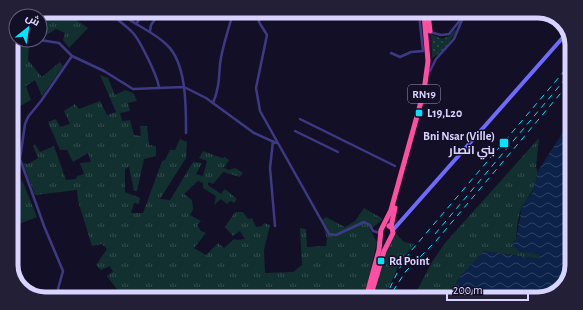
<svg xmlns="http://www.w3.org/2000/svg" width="583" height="310" font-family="'Alegreya Sans',Cairo,sans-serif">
<defs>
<pattern id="grass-tufts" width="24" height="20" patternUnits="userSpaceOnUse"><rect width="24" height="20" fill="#12302f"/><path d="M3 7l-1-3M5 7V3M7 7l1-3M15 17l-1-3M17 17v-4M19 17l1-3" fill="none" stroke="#344d4e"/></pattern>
<pattern id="park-dots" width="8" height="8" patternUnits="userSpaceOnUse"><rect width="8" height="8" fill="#12302f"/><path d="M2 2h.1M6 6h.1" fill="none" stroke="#344d4e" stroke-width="1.8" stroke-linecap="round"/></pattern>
<pattern id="water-waves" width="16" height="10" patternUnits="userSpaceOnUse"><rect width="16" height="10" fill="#0c2248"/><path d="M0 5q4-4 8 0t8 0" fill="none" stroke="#2f4163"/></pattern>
</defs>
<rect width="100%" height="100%" fill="#130f26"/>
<g fill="url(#grass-tufts)">
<path d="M45,11H71L69,15L88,28L69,48L63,40L65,33L56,29L45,36L36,46L29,45L28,60L42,77L60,62L63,66L42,96L35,80L26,86L31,100L20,106L11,98V43L16,32V40H40V16H33Z"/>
<path d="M100,75L108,78L115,95L125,90L133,93L137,101L128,103L130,111L120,113L122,121L130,120L134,135L141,136L140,126H147L149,145L156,146V156L144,159L137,191H134L129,167L125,169V192L140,198L139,204L134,203L131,213H143L162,161L165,160L170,150H175L180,139L187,142L186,158L160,199L170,200L193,162L202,163L196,174L203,176L207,161L199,158L203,151L222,158L225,157L229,160L224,168L229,170L235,168L243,173L240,177L223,172L213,184L208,182V185L221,194L225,189L237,199L234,203L230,201L227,204L221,199L214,205L216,196L203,188V183L198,181L184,194L192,200L193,209L190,215L201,221L197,225L201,231L206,233L194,248L206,255L218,243L224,248L234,239L237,240L245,239L240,231L233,236L225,227L235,212H243L248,219L252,218L256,227L262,226L264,223L270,225L264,250L265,273L293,272L302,265L300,228L306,229L307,247L326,246L327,239L322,220L326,217L345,227L355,221L364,208L383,219L370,230L377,242L364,298L122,296L107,276L113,272L110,266L101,270L96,265L107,249L102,244L92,246L78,201L77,190L35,195L23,163L28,164L38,158L33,146L35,144L40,152L54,146L66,180L76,179L77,176L84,174L80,163L91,162L88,153L73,162L67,150H60L48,122L56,119L60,127L70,124L64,111L75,104L79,109L100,101L107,115L116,112Z"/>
<path d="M539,138L536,167C543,184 525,197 520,212C517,221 517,231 516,240L513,242L532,254H539L540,259L484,251L458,279L450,298H413L432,262L445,243Z"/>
<path d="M22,180L37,217L11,227V202L21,197L15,187Z"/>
<path d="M396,234L404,242L414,244L397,269L384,298H371C377,276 381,252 396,234Z"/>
</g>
<path fill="url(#park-dots)" d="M455,30L456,31C450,42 443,52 432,58L431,34L442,39L449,36Z"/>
<path fill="url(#water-waves)" d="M571,125L568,280L555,294L538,299L450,298L458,279L484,251L540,259L539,254L520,252L512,245L516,240L521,211L525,201L532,193L538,171L561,135Z"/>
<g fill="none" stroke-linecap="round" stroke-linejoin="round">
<g stroke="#3d3a85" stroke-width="2.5">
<path d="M118,12L115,17C121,23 128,27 134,34C141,43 158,77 159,88"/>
<path d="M119,12C134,25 153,31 167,45C187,64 186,108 186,133"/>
<path d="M259,13V22L267,35L256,88L260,111L329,234L336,235L364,222L370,225L373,231L380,233"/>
<path d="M136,24L144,12"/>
<path d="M150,31L151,25L160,12"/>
<path d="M430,32L441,35L449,34L465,14"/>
<path d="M15,35H16"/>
<path d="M40,40L59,43L72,56L104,71L133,89L184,87L206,98L254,133L276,143"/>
<path d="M391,53L400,57L411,52L423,51L419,14"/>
<path d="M430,71L436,59L454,39L462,20"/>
<path d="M213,103C219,89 219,78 220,64C222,47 229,29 233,12"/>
<path d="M300,119L395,166"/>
<path d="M295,131L338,152"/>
<path d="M273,141L270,168L275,226"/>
<path d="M11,155L20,159"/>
<path d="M60,296L58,289L63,271L44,226L20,159L25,124L28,117L41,101L72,56"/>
</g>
<path stroke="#6f6bff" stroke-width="4" d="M393,230L566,34"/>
<g stroke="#ff4fa3" stroke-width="5">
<path d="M428,14L430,31"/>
<path d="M391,227L395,208"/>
<path d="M366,298L379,250L381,230L391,210L424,91L428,61L424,14"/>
<path d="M370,298L384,251L393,233L392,228L389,226"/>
</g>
<g stroke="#00e5ff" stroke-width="1" stroke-dasharray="6 5" stroke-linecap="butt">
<path d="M435,234L572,71"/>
<path d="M393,291L406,271L436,241L571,81"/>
<path d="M385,298L399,269L411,251L572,62"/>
</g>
</g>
<g fill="#00e5ff" stroke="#130f26" stroke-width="1.5">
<rect x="415" y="109" width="8" height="8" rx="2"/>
<rect x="499" y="138" width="10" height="10" rx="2"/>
<rect x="377" y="257" width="8" height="8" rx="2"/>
</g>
<g text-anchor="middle" stroke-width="3" stroke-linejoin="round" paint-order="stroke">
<rect fill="#130f26" stroke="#9e99be" stroke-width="1" x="408" y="85" width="32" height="18" rx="3"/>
<g font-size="11" font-weight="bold" fill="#d9d4ff">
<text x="424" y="98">RN19</text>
</g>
<g font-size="12" font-weight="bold" fill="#d9d4ff" stroke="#130f26" text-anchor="start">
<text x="427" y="117">L19,L20</text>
<text x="495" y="140" text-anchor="end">Bni Nsar (Ville)<tspan x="495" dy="14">بني انصار</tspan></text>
<text x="389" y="265">Rd Point</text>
</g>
</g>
<path d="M0 0H583V310H0ZM45 18H538A27 27 0 0 1 565 45V265A27 27 0 0 1 538 292H45A27 27 0 0 1 18 265V45A27 27 0 0 1 45 18Z" fill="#231f37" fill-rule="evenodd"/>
<path fill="none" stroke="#d9d4ff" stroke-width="5" d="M45 18H538A27 27 0 0 1 565 45V265A27 27 0 0 1 538 292H45A27 27 0 0 1 18 265V45A27 27 0 0 1 45 18Z"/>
<g transform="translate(28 28) rotate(30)"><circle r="19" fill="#130f26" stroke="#625e7d"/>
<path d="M0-3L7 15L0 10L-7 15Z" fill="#00e5ff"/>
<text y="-6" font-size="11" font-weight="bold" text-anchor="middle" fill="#d9d4ff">ش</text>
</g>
<path d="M447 294v6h81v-6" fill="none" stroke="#d9d4ff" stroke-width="2"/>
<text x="453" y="294" font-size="12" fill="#d9d4ff" stroke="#130f26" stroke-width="3" paint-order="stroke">200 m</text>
</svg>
